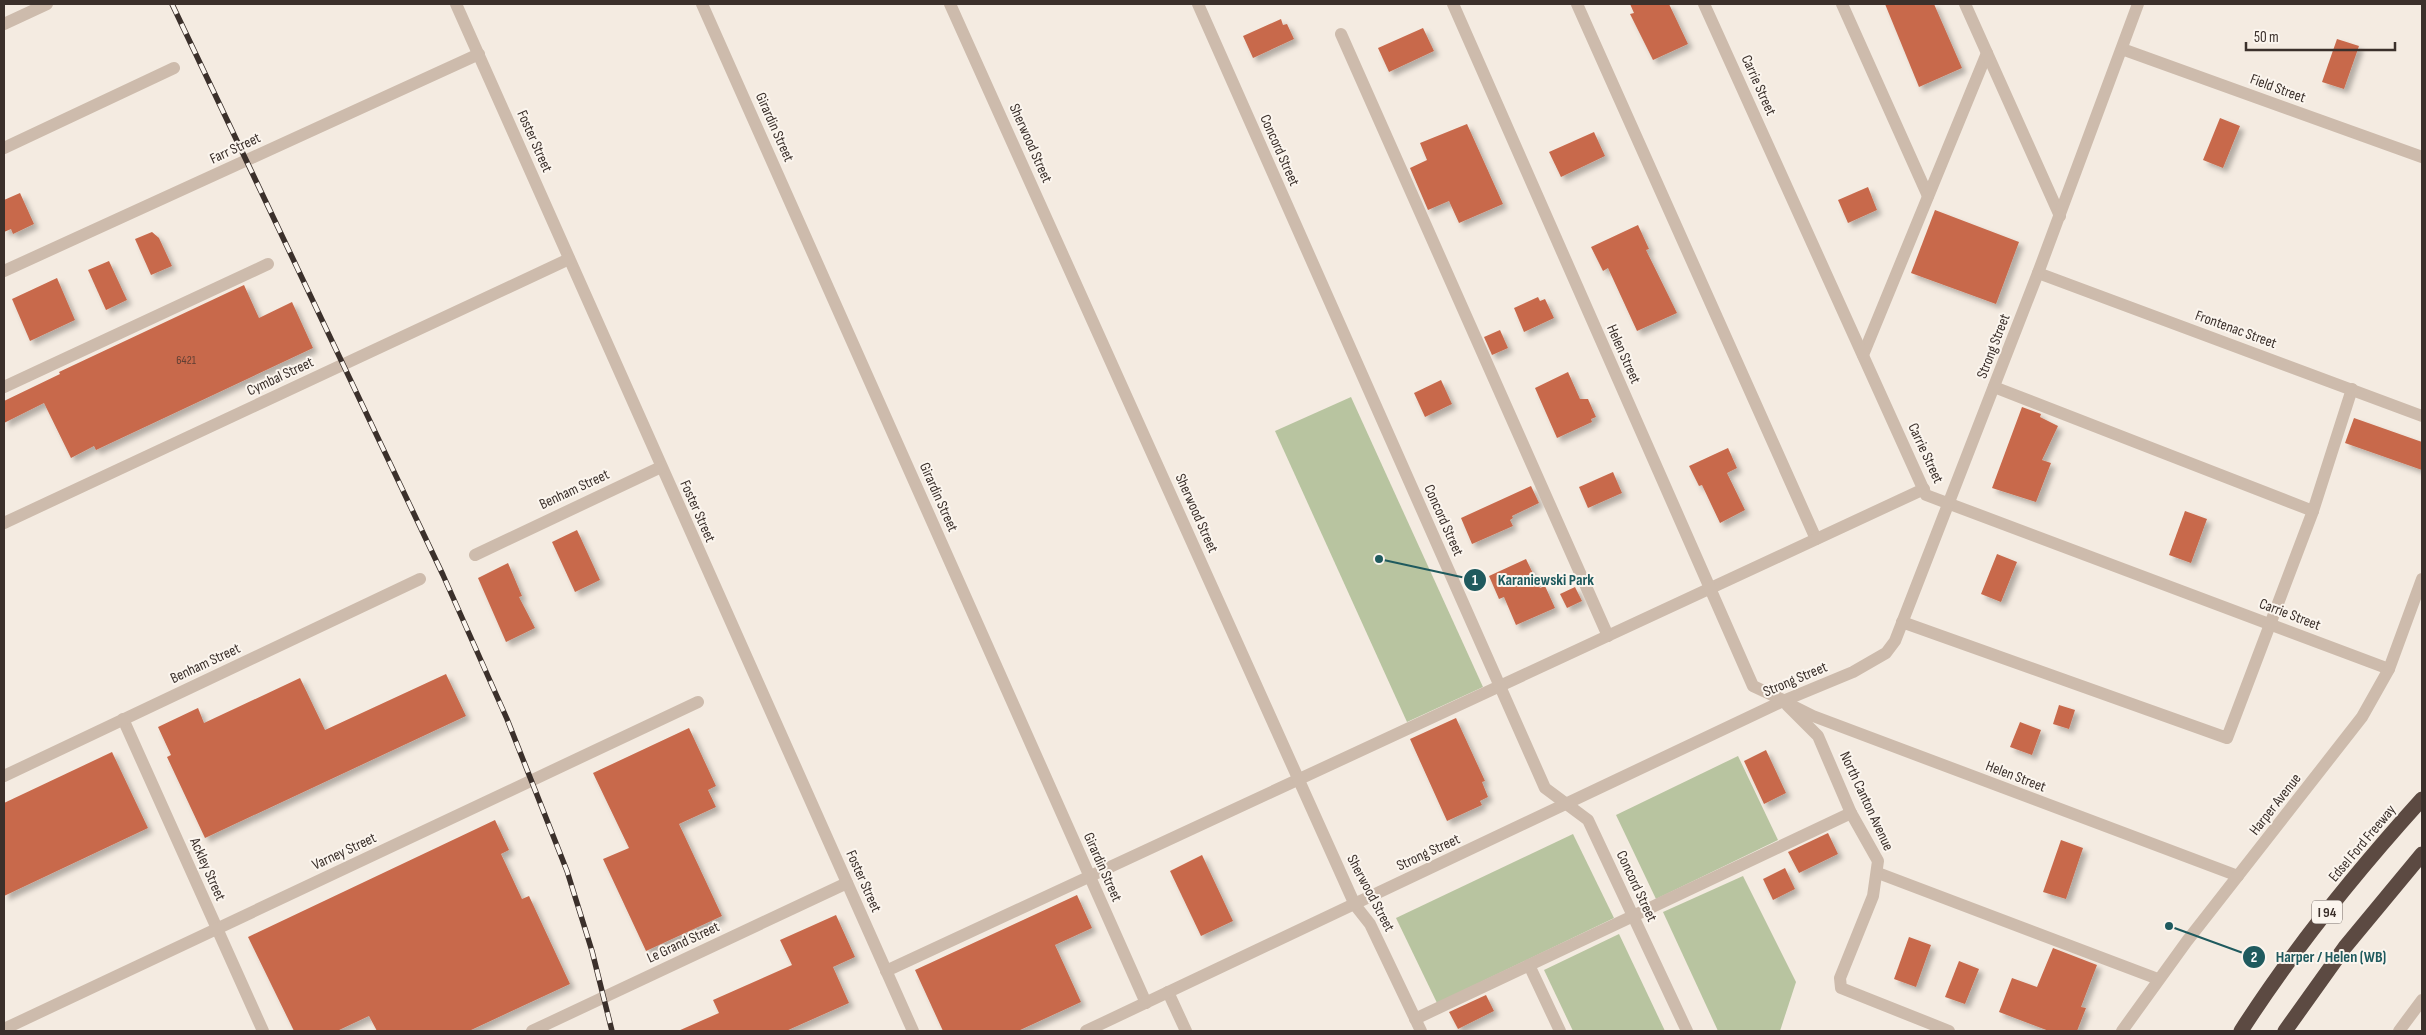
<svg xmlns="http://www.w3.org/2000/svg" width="2426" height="1035" font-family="'Sofia Sans Condensed',sans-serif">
<defs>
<filter id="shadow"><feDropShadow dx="4.5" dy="4.5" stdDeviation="2.5" flood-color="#0004"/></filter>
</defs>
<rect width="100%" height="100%" fill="#f4ebe1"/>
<g fill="#b8c4a0">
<path d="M1351,397L1483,687L1407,722L1275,431Z"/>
<path d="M1738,756L1778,840L1656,899L1616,815Z"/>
<path d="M1573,834L1614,918L1437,1003L1396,918Z"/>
<path d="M1743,876L1796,982L1780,1031H1718L1663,912Z"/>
<path d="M1619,934L1665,1031H1573L1544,970Z"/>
</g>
<g fill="#c8694b" filter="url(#shadow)">
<path d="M1630,4H1669L1688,44L1653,60L1630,14L1634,13Z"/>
<path d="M1885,4H1934L1962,68L1919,87Z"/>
<path d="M1281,19L1283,25L1287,24L1294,39L1253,58L1243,36Z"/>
<path d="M1423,28L1434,51L1389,72L1378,48Z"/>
<path d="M2337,39L2359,46L2344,89L2322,82Z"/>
<path d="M2220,118L2240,126L2223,168L2203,160Z"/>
<path d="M1467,124L1503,204L1459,223L1449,201L1428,210L1410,168L1427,160L1420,143Z"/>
<path d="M1594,132L1605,156L1561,177L1549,152Z"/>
<path d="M1868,187L1877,210L1848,223L1838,200Z"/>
<path d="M20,193L34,224L13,234L11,229L4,232V200Z"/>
<path d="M1935,210L2019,242L1996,304L1911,273Z"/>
<path d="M1638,225L1649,249L1646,250L1677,313L1637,331L1608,268L1603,271L1591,247Z"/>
<path d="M152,232L159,238L172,266L151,275L135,239Z"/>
<path d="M109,261L127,300L106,310L88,270Z"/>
<path d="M57,278L75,320L30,341L12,299Z"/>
<path d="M244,285L259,318L292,302L313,348L96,450L94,446L71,458L44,403L4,423V401L60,374L59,372Z"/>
<path d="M1538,297L1540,301L1545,299L1554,318L1524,332L1514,308Z"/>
<path d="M1500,330L1508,348L1492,355L1484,337Z"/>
<path d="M1568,372L1580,399H1588L1596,417L1591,419L1592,422L1557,438L1535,388Z"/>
<path d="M1441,380L1452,404L1425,417L1414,393Z"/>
<path d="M2022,407L2041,414L2040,417L2058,426L2042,460L2051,463L2036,502L1992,488Z"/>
<path d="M2354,418L2422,442V470L2345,443Z"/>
<path d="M1728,448L1737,468L1727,473L1745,510L1720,523L1702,485L1699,486L1689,466Z"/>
<path d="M1613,472L1622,493L1588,508L1579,487Z"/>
<path d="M1531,486L1539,503L1512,516L1513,518L1510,520L1513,526L1472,544L1461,518Z"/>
<path d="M2185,511L2207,519L2191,563L2169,555Z"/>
<path d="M577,530L600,580L575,592L552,542Z"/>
<path d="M1997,554L2017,562L2001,602L1981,594Z"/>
<path d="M1526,559L1540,588L1545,586L1555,608L1516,625L1504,597L1499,599L1489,576Z"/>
<path d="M508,563L522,596L519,597L535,628L506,642L478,578Z"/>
<path d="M1575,587L1582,601L1567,608L1560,594Z"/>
<path d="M446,674L466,716L205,838L167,757L171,755L158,727L198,708L204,723L300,678L325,730Z"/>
<path d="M2059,705L2075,710L2069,729L2053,724Z"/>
<path d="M1456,718L1485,781L1482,782L1488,797L1480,801L1482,805L1447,821L1410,739Z"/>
<path d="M2020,722L2041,730L2032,755L2010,747Z"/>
<path d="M689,728L716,786L708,790L716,807L679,824L722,916L646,951L603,859L629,848L593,773Z"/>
<path d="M1766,750L1786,793L1764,804L1744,761Z"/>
<path d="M112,752L148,828L4,896V803Z"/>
<path d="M495,820L509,850L501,854L522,899L529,896L570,984L469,1031H377L369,1016L337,1031H294L248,937Z"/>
<path d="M1828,833L1838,854L1799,873L1788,852Z"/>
<path d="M2061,840L2083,848L2066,899L2043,892Z"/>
<path d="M1202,855L1233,921L1201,936L1170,871Z"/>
<path d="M1785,868L1795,889L1773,900L1763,879Z"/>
<path d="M1077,895L1092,928L1055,945L1081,1002L1018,1031H943L915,970Z"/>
<path d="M836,915L855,957L833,967L849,1003L786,1031H678L719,1013L713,1000L792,965L780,940Z"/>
<path d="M1909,937L1931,945L1916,987L1894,979Z"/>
<path d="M2053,948L2097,965L2081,1007L2086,1008L2077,1031H2049L1999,1012L2012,978L2037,987Z"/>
<path d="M1959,961L1979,969L1965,1004L1945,997Z"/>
<path d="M1486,995L1494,1011L1458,1029L1449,1012Z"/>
</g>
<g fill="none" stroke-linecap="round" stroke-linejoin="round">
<g stroke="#cdbbac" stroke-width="12">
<path d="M1577,4L1816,539"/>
<path d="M1842,4L1928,196"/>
<path d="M1341,34L1608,636"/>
<path d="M4,148L174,68"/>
<path d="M1863,355L1987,53"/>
<path d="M4,387L268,264"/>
<path d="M1994,387L2313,511"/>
<path d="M1902,622L2227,738L2313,511L2352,389"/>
<path d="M1878,873L2158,979"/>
<path d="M1529,965L1560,1031"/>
<path d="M886,971L1924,489"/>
<path d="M1168,992L1186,1031"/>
<path d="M1415,1019L1851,813"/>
</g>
<g stroke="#cdbbac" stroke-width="12">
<path d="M456,4L913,1031"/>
<path d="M702,4L1146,1003"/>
<path d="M950,4L1355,905L1370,924L1421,1031"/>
<path d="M1198,4L1545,788L1588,820L1687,1031"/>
<path d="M1453,4L1753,686L1785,701"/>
<path d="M1704,4L1926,495L2389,669"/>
<path d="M1965,4L2060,216"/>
<path d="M4,24L47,4"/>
<path d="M2122,49L2422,157"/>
<path d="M4,271L479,54"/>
<path d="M2038,273L2422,416"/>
<path d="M4,523L569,259"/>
<path d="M475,555L661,467"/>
<path d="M1783,701L1813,716L2238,876"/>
<path d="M1787,705L1818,736L1851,813L1878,861L1873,896L1840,978L1841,988L1949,1031"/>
<path d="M123,719L263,1031"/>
<path d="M4,776L420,579"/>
<path d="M4,1029L698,702"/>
<path d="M532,1031L847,883"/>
<path d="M1086,1031L1783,701L1853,672L1886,653L1895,641L2038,273L2138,4"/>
</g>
<g stroke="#cdbbac" stroke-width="12">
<path d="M2122,1031L2187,941L2362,717L2389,669L2422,579"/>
<path d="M2399,1031L2422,1000"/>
</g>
<g stroke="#5c4a42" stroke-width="15">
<path d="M2241,1031C2294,948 2356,872 2422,799"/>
<path d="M2285,1031L2345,947L2422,854"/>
</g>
<defs>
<path id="rail" d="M172,4L443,575L507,719L567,871L592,951L612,1031"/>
</defs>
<use href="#rail" stroke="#3b302b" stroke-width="5.5"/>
<use href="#rail" stroke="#fbf5ee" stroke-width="4" stroke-dasharray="11" stroke-linecap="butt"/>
</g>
<g text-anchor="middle" stroke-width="4" stroke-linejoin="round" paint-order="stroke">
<g font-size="12" fill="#5e3e33">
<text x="186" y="364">6421</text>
</g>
<rect fill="#fbf5ee" stroke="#756b66" stroke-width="1" x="2312" y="900.5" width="30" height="23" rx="4"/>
<g font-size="14" font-weight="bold" fill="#3b302b">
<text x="2327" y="917">I 94</text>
</g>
<g font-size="15" fill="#3b302b" stroke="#fbf5ee">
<text transform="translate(1759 85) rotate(66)" y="5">Carrie Street</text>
<text transform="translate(2278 88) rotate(20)" y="5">Field Street</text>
<text transform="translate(775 127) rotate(66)" y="5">Girardin Street</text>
<text transform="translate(535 141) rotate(66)" y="5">Foster Street</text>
<text transform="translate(1031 143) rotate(66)" y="5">Sherwood Street</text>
<text transform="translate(235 148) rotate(-25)" y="5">Farr Street</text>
<text transform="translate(1280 150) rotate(66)" y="5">Concord Street</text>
<text transform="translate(2236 329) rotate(20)" y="5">Frontenac Street</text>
<text transform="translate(1993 346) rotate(-69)" y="5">Strong Street</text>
<text transform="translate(1624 354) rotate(66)" y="5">Helen Street</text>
<text transform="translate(280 376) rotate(-25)" y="5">Cymbal Street</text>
<text transform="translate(1926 453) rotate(65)" y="5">Carrie Street</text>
<text transform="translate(574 489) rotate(-25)" y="5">Benham Street</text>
<text transform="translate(939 497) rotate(66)" y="5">Girardin Street</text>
<text transform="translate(698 511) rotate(66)" y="5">Foster Street</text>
<text transform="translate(1197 513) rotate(66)" y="5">Sherwood Street</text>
<text transform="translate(1444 520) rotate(66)" y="5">Concord Street</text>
<text transform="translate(2290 614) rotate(21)" y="5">Carrie Street</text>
<text transform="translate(205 663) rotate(-25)" y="5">Benham Street</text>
<text transform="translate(1795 679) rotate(-23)" y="5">Strong Street</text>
<text transform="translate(2016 776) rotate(21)" y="5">Helen Street</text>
<text transform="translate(1867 801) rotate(65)" y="5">North Canton Avenue</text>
<text transform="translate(2275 804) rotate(-52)" y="5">Harper Avenue</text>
<text transform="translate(2362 843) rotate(-50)" y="5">Edsel Ford Freeway</text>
<text transform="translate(344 851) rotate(-25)" y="5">Varney Street</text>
<text transform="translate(1428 852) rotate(-25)" y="5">Strong Street</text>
<text transform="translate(1103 867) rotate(66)" y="5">Girardin Street</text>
<text transform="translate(208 869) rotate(66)" y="5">Ackley Street</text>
<text transform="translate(864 881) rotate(66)" y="5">Foster Street</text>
<text transform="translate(1637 886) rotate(65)" y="5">Concord Street</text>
<text transform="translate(1371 893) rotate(62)" y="5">Sherwood Street</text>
<text transform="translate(683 942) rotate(-25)" y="5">Le Grand Street</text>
</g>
</g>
<path fill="none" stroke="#1f5a5e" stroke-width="2" d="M1379 559L1475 580M2169 926L2254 957"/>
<g fill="#1f5a5e" stroke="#fbf5ee" stroke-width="2">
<circle cx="1379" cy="559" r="5"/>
<circle cx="2169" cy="926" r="5"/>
<circle cx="1475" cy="580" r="12"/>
<circle cx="2254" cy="957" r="12"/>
</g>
<g font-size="15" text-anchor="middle" font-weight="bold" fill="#fff">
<text x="1475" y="585">1</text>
<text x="2254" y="962">2</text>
</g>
<g font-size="16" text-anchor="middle" font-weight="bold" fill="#1f5a5e" stroke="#fbf5ee" stroke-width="4" stroke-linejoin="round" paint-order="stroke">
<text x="1546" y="585">Karaniewski Park</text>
<text x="2331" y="962">Harper / Helen (WB)</text>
</g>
<rect width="2426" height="1035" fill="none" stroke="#3b302b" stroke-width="10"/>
<path d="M2246 42v8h149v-8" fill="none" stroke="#3b302b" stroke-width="2.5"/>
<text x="2254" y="42" font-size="15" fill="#3b302b" stroke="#fbf5ee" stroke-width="4" paint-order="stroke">50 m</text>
</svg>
